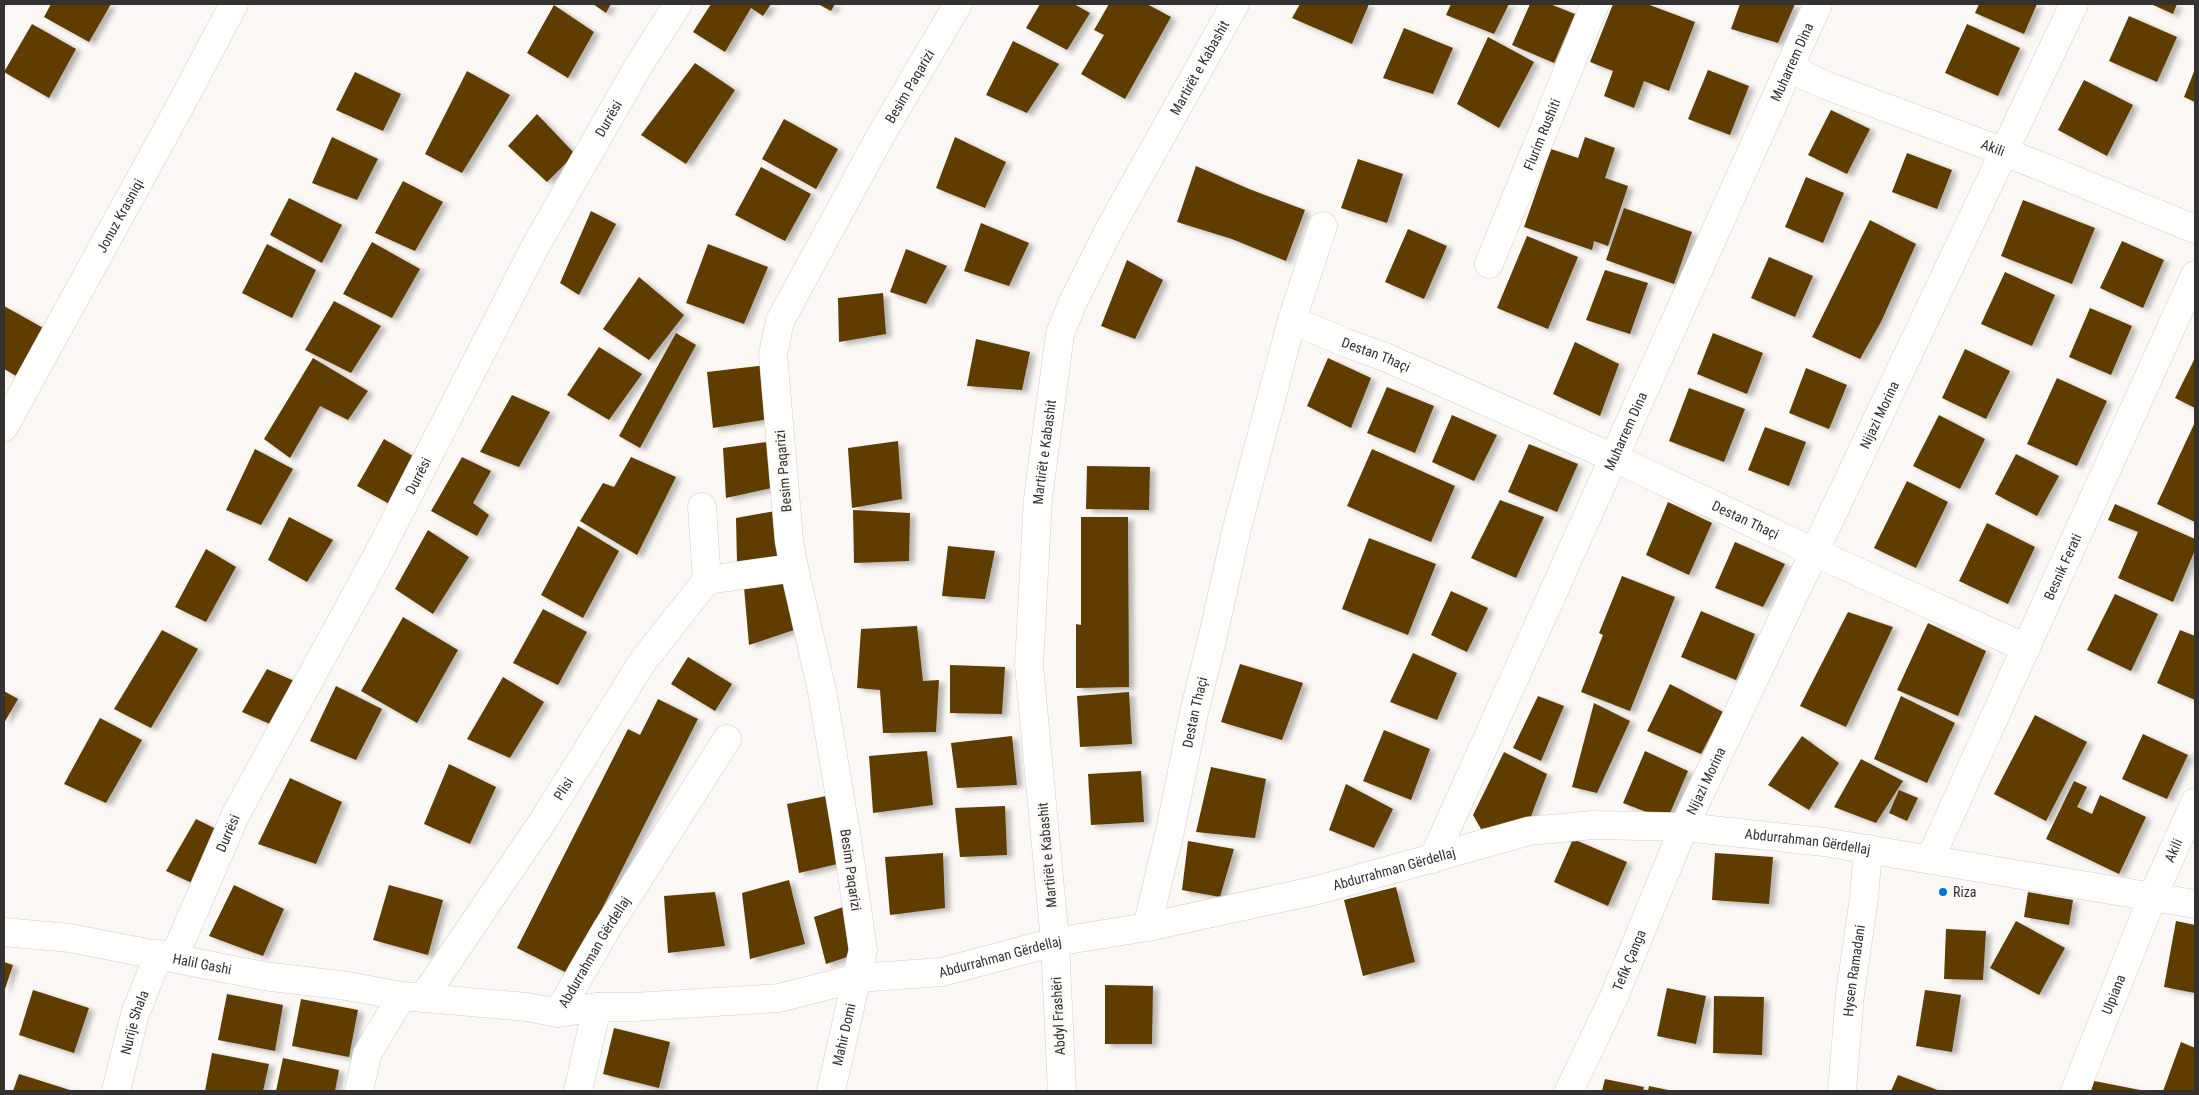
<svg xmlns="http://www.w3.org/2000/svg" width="2199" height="1095" font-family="'Roboto Condensed',sans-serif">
<defs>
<filter id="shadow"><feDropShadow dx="5.5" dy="3" stdDeviation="2.5" flood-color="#0004"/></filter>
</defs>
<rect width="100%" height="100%" fill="#fbf8f5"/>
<g fill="#5f3d01" filter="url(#shadow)">
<path d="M51,4H111L89,42L44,17Z"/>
<path d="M593,4H611L606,13Z"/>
<path d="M711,4H771L763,16L751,8L725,52L693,32Z"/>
<path d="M818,4H835L831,11Z"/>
<path d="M1040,4H1074L1090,13L1067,50L1026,28Z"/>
<path d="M1109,4H1147L1171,17L1125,99L1081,74L1104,35L1094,30Z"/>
<path d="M1300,4H1369L1352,44L1292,18Z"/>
<path d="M1451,4H1509L1494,34L1446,15Z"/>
<path d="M1530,4H1550L1575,14L1554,63L1512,45Z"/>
<path d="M1613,4H1647L1695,22L1669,91L1644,81L1634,108L1604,96L1613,71L1590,62Z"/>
<path d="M1740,4H1795L1778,43L1731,29Z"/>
<path d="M1979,4H2037L2024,34L1975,13Z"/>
<path d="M2151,4H2177L2173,14Z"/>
<path d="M554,5L594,32L568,78L527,53Z"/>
<path d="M2129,16L2177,37L2157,82L2109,61Z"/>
<path d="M32,24L76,49L49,98L4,72Z"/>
<path d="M1967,24L2020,48L1998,96L1945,73Z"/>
<path d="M1404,28L1453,48L1433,94L1383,78Z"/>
<path d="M1488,37L1534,62L1499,128L1457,104Z"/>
<path d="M1013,41L1059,64L1027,113L986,95Z"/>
<path d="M695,63L735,90L686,164L641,135Z"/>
<path d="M2195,69V102L2184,97Z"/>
<path d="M1708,70L1749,86L1730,135L1688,119Z"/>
<path d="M467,71L510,95L462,173L425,154Z"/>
<path d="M355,72L401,94L383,131L336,110Z"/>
<path d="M2084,80L2133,105L2107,156L2058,130Z"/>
<path d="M1831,110L1870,129L1847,174L1808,155Z"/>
<path d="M537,114L575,154L547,182L508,146Z"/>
<path d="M784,119L838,149L816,189L762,159Z"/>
<path d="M332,137L378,159L357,200L312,183Z"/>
<path d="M955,137L1006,162L985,208L936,188Z"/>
<path d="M1585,137L1615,148L1605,178L1628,186L1608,246L1594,241L1592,250L1524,227L1551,149L1578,158Z"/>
<path d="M1907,153L1952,170L1937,209L1892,192Z"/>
<path d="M1358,159L1403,174L1387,223L1341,208Z"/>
<path d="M1196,166L1249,189L1305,210L1286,261L1232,239L1177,222Z"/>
<path d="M761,167L811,194L785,241L735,215Z"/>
<path d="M1806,177L1844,193L1823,243L1785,227Z"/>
<path d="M403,181L443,202L415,251L375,233Z"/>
<path d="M289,198L342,225L322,263L270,235Z"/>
<path d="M2023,200L2095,228L2072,284L2001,256Z"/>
<path d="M1624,208L1692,232L1674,284L1606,260Z"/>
<path d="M591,211L616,224L579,295L560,283Z"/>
<path d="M1870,220L1916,244L1881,322L1860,359L1812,337Z"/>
<path d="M981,223L1029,243L1009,286L964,271Z"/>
<path d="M1408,229L1447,246L1424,299L1385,282Z"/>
<path d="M1527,236L1578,257L1548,329L1497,308Z"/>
<path d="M2122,241L2164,260L2143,308L2100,288Z"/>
<path d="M372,242L420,269L392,318L343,294Z"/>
<path d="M267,244L316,270L292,318L242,293Z"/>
<path d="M708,244L768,267L744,324L686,303Z"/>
<path d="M906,249L947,266L926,304L890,292Z"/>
<path d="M1769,257L1813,276L1795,317L1751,298Z"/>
<path d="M1127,260L1163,280L1135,339L1101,326Z"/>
<path d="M1605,270L1648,283L1630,334L1586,320Z"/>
<path d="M2005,272L2055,295L2032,346L1981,324Z"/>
<path d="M639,277L684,315L649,360L603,329Z"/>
<path d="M883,293L886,334L839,342L838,298Z"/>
<path d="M334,301L381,326L351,373L305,350Z"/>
<path d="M4,306L45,329L18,377L4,369Z"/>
<path d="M2090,308L2132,326L2111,375L2069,357Z"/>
<path d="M676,333L696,345L640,448L619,436Z"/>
<path d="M1713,333L1763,353L1747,394L1697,374Z"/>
<path d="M976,339L1030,352L1022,390L967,386Z"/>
<path d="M1575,342L1619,364L1600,416L1553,394Z"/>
<path d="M599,347L642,374L609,420L567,395Z"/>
<path d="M1965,349L2010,371L1986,419L1942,398Z"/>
<path d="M313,358L368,391L348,420L320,406L290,458L264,439Z"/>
<path d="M1328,358L1371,378L1351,428L1307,406Z"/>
<path d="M2195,358V408L2175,398Z"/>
<path d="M767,365L775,418L713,428L707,372Z"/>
<path d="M1806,368L1847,385L1829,429L1789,413Z"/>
<path d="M2057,378L2107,401L2077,466L2027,444Z"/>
<path d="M1387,387L1434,406L1415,453L1367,433Z"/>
<path d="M1689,388L1745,409L1724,462L1669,441Z"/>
<path d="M512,395L550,412L519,467L480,452Z"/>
<path d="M1452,415L1497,435L1474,481L1432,462Z"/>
<path d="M1939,415L1985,439L1960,489L1913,466Z"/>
<path d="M2195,422V522L2157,504Z"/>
<path d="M1765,427L1806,442L1789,486L1748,470Z"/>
<path d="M384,439L418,459L393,506L357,486Z"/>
<path d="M774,441L776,487L726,498L723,448Z"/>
<path d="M898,441L902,499L852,508L848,448Z"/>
<path d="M1529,444L1578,464L1557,512L1508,492Z"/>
<path d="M255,449L293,469L261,525L226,510Z"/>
<path d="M1372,449L1455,486L1431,542L1347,506Z"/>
<path d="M2016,454L2059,476L2037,516L1995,494Z"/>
<path d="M462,457L491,471L473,503L489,515L477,536L431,511Z"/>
<path d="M631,457L676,477L637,555L580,521L603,483L614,487Z"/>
<path d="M1087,466L1150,467L1149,510L1086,509Z"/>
<path d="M1907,481L1948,502L1916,568L1874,548Z"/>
<path d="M1500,500L1544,517L1516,578L1471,558Z"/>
<path d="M1668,502L1712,523L1689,575L1646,555Z"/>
<path d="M2115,504L2195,539V550L2173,602L2118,578L2138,532L2108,520Z"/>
<path d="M781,510L790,557L737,563L736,518Z"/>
<path d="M853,510L910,513L909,561L854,563Z"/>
<path d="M289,517L333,540L307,582L268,560Z"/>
<path d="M1081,517H1128L1129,687L1076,688V624L1081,625Z"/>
<path d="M1987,523L2035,547L2008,604L1959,581Z"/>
<path d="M578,526L619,551L583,618L541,595Z"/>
<path d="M428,530L469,557L433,614L395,589Z"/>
<path d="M1369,538L1436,564L1408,635L1342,609Z"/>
<path d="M1735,542L1785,564L1763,607L1715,588Z"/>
<path d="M948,546L995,551L985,599L942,596Z"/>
<path d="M206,549L236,567L206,622L175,607Z"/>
<path d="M1622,576L1675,597L1630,711L1581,692L1603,635L1599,633Z"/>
<path d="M794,579L806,626L749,645L744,587Z"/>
<path d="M1451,591L1488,608L1467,652L1431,635Z"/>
<path d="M2115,594L2158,614L2131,671L2087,650Z"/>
<path d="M543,609L587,632L558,685L513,663Z"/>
<path d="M1701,611L1755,634L1736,680L1681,657Z"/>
<path d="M1848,612L1893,627L1846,727L1800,706Z"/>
<path d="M403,617L458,650L417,723L361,691Z"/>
<path d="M1928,623L1986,651L1958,716L1897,690Z"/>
<path d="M917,626L923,681L939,680L936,732L883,733L880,690L857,688L861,629Z"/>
<path d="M162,630L198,649L151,728L114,709Z"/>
<path d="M2180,630L2195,636V700L2157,683Z"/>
<path d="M1413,653L1457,673L1437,720L1390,702Z"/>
<path d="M688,657L732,684L715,711L671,684Z"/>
<path d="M1240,664L1303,683L1282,740L1221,722Z"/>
<path d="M950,665L1005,667L1002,714L950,713Z"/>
<path d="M267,669L301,684L277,727L242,712Z"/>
<path d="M503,677L544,702L510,758L467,739Z"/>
<path d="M1670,684L1723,712L1701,754L1647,731Z"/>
<path d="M336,686L382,709L356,760L310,741Z"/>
<path d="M4,691L18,699L4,723Z"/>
<path d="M1129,692L1132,744L1080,747L1077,696Z"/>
<path d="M1538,696L1564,706L1541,761L1513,748Z"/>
<path d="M1901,696L1955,723L1927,783L1874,759Z"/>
<path d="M658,699L698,719L569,974L517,948L628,729L640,735Z"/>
<path d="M1594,703L1630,721L1597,793L1572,787Z"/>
<path d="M2035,715L2087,742L2046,821L1994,794Z"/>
<path d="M100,718L142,740L106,803L64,784Z"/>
<path d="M1384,730L1430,749L1411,800L1363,781Z"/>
<path d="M2143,734L2188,755L2167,799L2122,779Z"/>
<path d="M1012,736L1017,785L957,788L951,743Z"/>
<path d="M1802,736L1839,763L1809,810L1768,785Z"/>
<path d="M927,751L933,805L873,813L869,756Z"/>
<path d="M1645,751L1688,771L1667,820L1623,803Z"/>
<path d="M1504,752L1547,774L1530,819L1481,829L1473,815Z"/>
<path d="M1861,759L1903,781L1876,823L1834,807Z"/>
<path d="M449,764L496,787L470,844L424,824Z"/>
<path d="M1211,767L1266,779L1255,838L1196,832Z"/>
<path d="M1141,771L1144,822L1091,825L1088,774Z"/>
<path d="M290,778L342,802L316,864L258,844Z"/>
<path d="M2074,781L2087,787L2077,807L2092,814L2100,795L2146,817L2119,874L2046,839Z"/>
<path d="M1346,784L1393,809L1374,848L1329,830Z"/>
<path d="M1899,790L1918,798L1907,821L1889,813Z"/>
<path d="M831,795L846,862L799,873L787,804Z"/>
<path d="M1005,806L1007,855L960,857L955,808Z"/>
<path d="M196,819L220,831L192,883L166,871Z"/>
<path d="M1573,839L1627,862L1608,906L1554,882Z"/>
<path d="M1188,841L1234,849L1220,897L1182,890Z"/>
<path d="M943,853L945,908L890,915L885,857Z"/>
<path d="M1715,853L1773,857L1769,904L1712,900Z"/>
<path d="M789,880L805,944L750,959L742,893Z"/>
<path d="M234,885L284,909L263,956L209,936Z"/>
<path d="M389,885L443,900L428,955L373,940Z"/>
<path d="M1396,887L1415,962L1363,976L1344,900Z"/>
<path d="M715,892L725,946L668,953L664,896Z"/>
<path d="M2028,892L2073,900L2069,925L2024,917Z"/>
<path d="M852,904L859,953L826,964L814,917Z"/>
<path d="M2016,921L2065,948L2039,995L1990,968Z"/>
<path d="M2176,921L2195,925V993L2164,987Z"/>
<path d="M1946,929L1986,931L1983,980L1944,979Z"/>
<path d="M4,962L13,965L4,992Z"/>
<path d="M1105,985L1153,986L1152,1044H1105Z"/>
<path d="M1667,988L1706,996L1696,1044L1657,1036Z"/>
<path d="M33,990L89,1008L74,1053L19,1035Z"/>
<path d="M1925,990L1961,995L1952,1052L1916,1046Z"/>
<path d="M227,994L283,1005L275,1051L218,1040Z"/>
<path d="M1714,996L1764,997L1762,1055L1713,1053Z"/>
<path d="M301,999L358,1010L349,1057L292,1046Z"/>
<path d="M614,1028L670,1042L659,1088L603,1074Z"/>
<path d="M2181,1042L2195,1048V1091H2163Z"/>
<path d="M212,1053L269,1064L263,1091H205Z"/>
<path d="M283,1058L339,1070L335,1091H276Z"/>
<path d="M19,1074L73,1091H13Z"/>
<path d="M1898,1075L1940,1091H1891Z"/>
<path d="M1605,1079L1644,1087L1643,1091H1602Z"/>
<path d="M2094,1081L2140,1090V1091H2091Z"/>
<path d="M1649,1086L1668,1090V1091H1648Z"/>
</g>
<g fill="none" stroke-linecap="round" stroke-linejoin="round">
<defs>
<g id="minor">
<path id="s1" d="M1789,68L1825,85L2005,152L2195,229"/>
<path id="s2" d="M1489,264L1595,4"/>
<path d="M1292,320L1323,226"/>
<path id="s3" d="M4,427L179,108L234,4"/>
<path d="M702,507L707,580"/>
<path id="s4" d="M1433,859L1818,4"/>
<path id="s5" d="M1930,859L2195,275"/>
<path id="s6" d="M1147,927L1170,831L1194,713L1215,627L1237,528L1292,320L1346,343L1385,357L1614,458L1814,552L2026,648"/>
<path id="s7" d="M4,932L70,938L264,976L347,986L402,996L527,1007L558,1013L597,1007H634L779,998L857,978L942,972L1055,942L1147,927L1318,890L1529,831L1593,825L1684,827L1824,842L2195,904"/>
<path id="s8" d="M174,957L236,814L375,560L535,247L639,65L678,4"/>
<path id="s9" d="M423,998L545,818L643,661L707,580L794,568"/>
<path id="s10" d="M558,1013L606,930L727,739"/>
<path id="s11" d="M116,1091L135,1014L159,954"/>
<path d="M359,1091L367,1054L402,996"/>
<path d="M578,1091L597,1007"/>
<path id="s12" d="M831,1091L863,950L846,833L822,691L794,568L789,540L773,354L780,321L881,135L958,4"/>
<path id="s13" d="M1062,1091L1055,942L1029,665L1038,498L1060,334L1072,304L1110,228L1235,4"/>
<path id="s14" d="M1569,1091L1613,999L1684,827L2074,4"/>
<path id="s15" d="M1842,1091L1850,994L1864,898L1868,849"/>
<path id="s16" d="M2075,1091L2152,898L2195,802"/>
</g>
</defs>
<use href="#minor" stroke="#d2cfcc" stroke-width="29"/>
<use href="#minor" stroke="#fff" stroke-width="28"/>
</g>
<circle fill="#0074db" stroke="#fbf8f5" stroke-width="2" cx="1943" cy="892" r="5"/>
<g text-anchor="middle" stroke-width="5" stroke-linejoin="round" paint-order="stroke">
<g font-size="14" fill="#333231" stroke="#fbf8f5">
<text dy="5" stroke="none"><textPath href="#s4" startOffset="874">Muharrem Dina</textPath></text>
<text dy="5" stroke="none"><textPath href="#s13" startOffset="1061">Martirët e Kabashit</textPath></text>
<text dy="5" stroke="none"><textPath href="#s12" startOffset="1050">Besim Paqarizi</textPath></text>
<text dy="5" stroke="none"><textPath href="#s8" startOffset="945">Durrësi</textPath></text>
<text dy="5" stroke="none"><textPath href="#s2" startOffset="140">Flurim Rushiti</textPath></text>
<text dy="5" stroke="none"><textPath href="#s1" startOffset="219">Akili</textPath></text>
<text dy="5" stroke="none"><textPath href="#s3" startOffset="241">Jonuz Krasniqi</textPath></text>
<text dy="5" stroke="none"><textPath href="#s6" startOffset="715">Destan Thaçi</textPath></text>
<text dy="5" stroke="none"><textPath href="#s14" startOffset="744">Nijazi Morina</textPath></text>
<text dy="5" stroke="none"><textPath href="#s4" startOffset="469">Muharrem Dina</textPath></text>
<text dy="5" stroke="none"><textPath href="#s13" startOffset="641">Martirët e Kabashit</textPath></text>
<text transform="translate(783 471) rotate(-95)" y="5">Besim Paqarizi</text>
<text dy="5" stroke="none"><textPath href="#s8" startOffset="540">Durrësi</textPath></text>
<text dy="5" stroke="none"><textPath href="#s6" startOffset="1120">Destan Thaçi</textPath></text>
<text dy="5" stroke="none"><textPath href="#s5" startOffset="321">Besnik Ferati</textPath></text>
<text dy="5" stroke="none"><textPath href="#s6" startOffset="220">Destan Thaçi</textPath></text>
<text dy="5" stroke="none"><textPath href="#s14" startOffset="339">Nijazi Morina</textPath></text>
<text dy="5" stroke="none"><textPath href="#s9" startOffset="252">Plisi</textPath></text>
<text dy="5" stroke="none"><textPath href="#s8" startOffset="135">Durrësi</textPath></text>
<text dy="5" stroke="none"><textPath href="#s7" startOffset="1832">Abdurrahman Gërdellaj</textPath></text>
<text dy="5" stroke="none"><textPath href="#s16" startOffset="260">Akili</textPath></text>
<text transform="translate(1047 855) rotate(-95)" y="5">Martirët e Kabashit</text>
<text dy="5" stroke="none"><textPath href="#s7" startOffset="1412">Abdurrahman Gërdellaj</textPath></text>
<text transform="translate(851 870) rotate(82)" y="5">Besim Paqarizi</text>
<text dy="5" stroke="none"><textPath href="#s10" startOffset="71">Abdurrahman Gërdellaj</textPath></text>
<text dy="5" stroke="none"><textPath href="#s7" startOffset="1008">Abdurrahman Gërdellaj</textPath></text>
<text dy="5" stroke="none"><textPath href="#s14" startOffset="144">Tefik Çanga</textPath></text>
<text dy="5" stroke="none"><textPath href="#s7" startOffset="201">Halil Gashi</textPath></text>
<text dy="5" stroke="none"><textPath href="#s15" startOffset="121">Hysen Ramadani</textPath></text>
<text dy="5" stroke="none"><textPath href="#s16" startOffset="104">Ulpiana</textPath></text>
<text transform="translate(1058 1016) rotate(-93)" y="5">Abdyl Frashëri</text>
<text dy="5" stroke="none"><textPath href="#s11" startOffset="71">Nurije Shala</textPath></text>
<text dy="5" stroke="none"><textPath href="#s12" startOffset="58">Mahir Domi</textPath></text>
</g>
<g font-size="14" fill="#333231" stroke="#fbf8f5" text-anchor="start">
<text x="1953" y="897">Riza</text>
</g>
</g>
<rect width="2199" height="1095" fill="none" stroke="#333231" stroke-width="10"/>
</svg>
